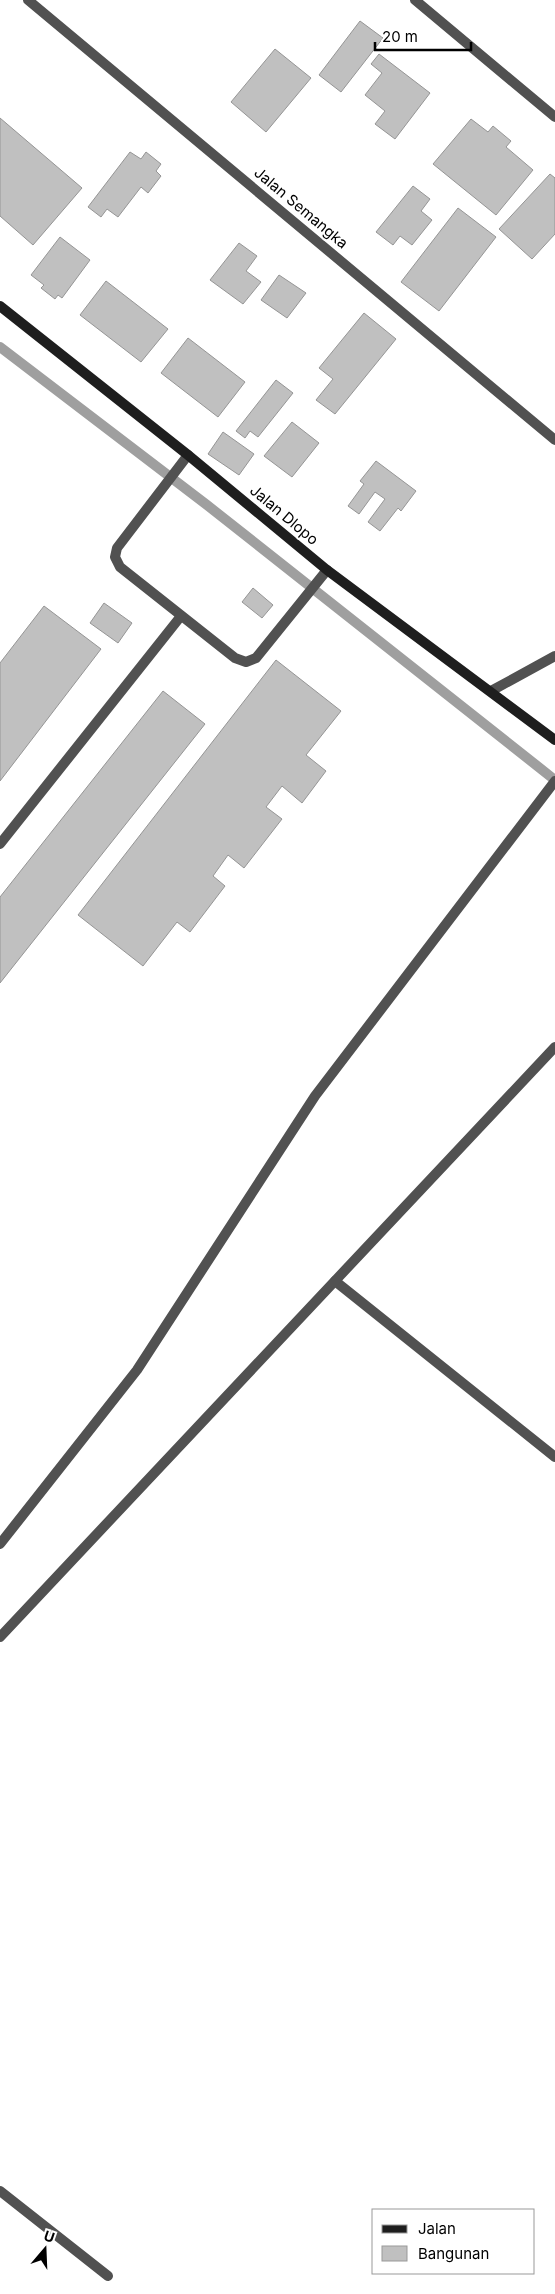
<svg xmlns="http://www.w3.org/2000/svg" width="555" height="2294" font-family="Inter,sans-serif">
<rect width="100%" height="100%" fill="#fff"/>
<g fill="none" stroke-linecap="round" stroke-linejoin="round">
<path stroke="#9f9f9f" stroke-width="10" d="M0,347L207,505L555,780"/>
</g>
<g fill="#c0c0c0" stroke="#959595">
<path d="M360,21L383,38L341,92L319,75Z"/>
<path d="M275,49L311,78L266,132L231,102Z"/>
<path d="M379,54L430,93L395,139L375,124L385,111L365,95L382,73L371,64Z"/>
<path d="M0,118L82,188L33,245L0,216Z"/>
<path d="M471,119L488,132L493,126L511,141L506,147L533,170L496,215L433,164Z"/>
<path d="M130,152L141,159L146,152L161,164L156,171L161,176L148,193L141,187L118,217L107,209L101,217L88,207Z"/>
<path d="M550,174L555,178V234L532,259L499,229Z"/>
<path d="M413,186L430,199L421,211L432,220L412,245L400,236L393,245L376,232Z"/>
<path d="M458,208L496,237L439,311L401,282Z"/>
<path d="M60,237L90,260L62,298L58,295L55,299L41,288L44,285L31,275Z"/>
<path d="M239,243L257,256L246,271L261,282L243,304L210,280Z"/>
<path d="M279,275L306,293L287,318L261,300Z"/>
<path d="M106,281L168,329L141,362L80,315Z"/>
<path d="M364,313L396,339L335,414L316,400L333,379L319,368Z"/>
<path d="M188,338L245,382L218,417L161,373Z"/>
<path d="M276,380L293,393L258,437L250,431L245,438L236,431Z"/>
<path d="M292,422L319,443L292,477L264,456Z"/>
<path d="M223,432L254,454L239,475L208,454Z"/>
<path d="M376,461L416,491L401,511L398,508L380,531L368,522L385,499L375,492L359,514L348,506L364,484L360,481Z"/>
<path d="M253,588L273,605L262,618L242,602Z"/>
<path d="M104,603L132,623L118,643L90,623Z"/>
<path d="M44,606L101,649L0,781V663Z"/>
<path d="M276,660L341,711L306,755L326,771L302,803L282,786L266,807L282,819L244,868L228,855L213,876L225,886L190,932L177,922L143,966L78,915Z"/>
<path d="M163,691L205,724L0,983V897Z"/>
</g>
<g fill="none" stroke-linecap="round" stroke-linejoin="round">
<path stroke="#515151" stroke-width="10" d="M0,1544L137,1370L315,1096L555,781"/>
<g stroke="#515151" stroke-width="10">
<path d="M28,0L555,440"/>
<path d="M415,0L555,117"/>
<path d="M188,455L117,548L115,557L120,567L235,658L246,662L256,658L327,570"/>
<path d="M491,691L555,656"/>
<path d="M0,844L181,616"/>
<path d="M335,1281L555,1457"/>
<path d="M0,1637L555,1047"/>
<path d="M0,2191L108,2276"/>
</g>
<path stroke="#1e1e1e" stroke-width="10" d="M0,306L188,455L327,570L555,740"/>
</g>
<g text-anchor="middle" stroke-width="4" stroke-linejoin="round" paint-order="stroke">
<g font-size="15" fill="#000" stroke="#fff">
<text transform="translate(301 208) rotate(40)" y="5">Jalan Semangka</text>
<text transform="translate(284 515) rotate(40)" y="5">Jalan Dlopo</text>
</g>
</g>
<rect x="372" y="2209" width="162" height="65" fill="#ffffff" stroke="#999999"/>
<rect x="382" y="2225" width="25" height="8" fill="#1e1e1e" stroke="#999999"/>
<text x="418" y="2234" font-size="15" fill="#000000">Jalan</text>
<rect x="382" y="2246" width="25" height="15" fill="#c0c0c0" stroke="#999999"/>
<text x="418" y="2259" font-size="15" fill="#000000">Bangunan</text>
<g transform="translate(45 2249) rotate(19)" stroke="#ffffff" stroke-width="4" paint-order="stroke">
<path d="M0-4L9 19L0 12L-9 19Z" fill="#000000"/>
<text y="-8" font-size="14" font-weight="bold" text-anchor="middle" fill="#000000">U</text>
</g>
<path d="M375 42v8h96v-8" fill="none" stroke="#000000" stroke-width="2.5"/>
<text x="382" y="42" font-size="15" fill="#000000" stroke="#ffffff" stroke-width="4" paint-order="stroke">20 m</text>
</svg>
